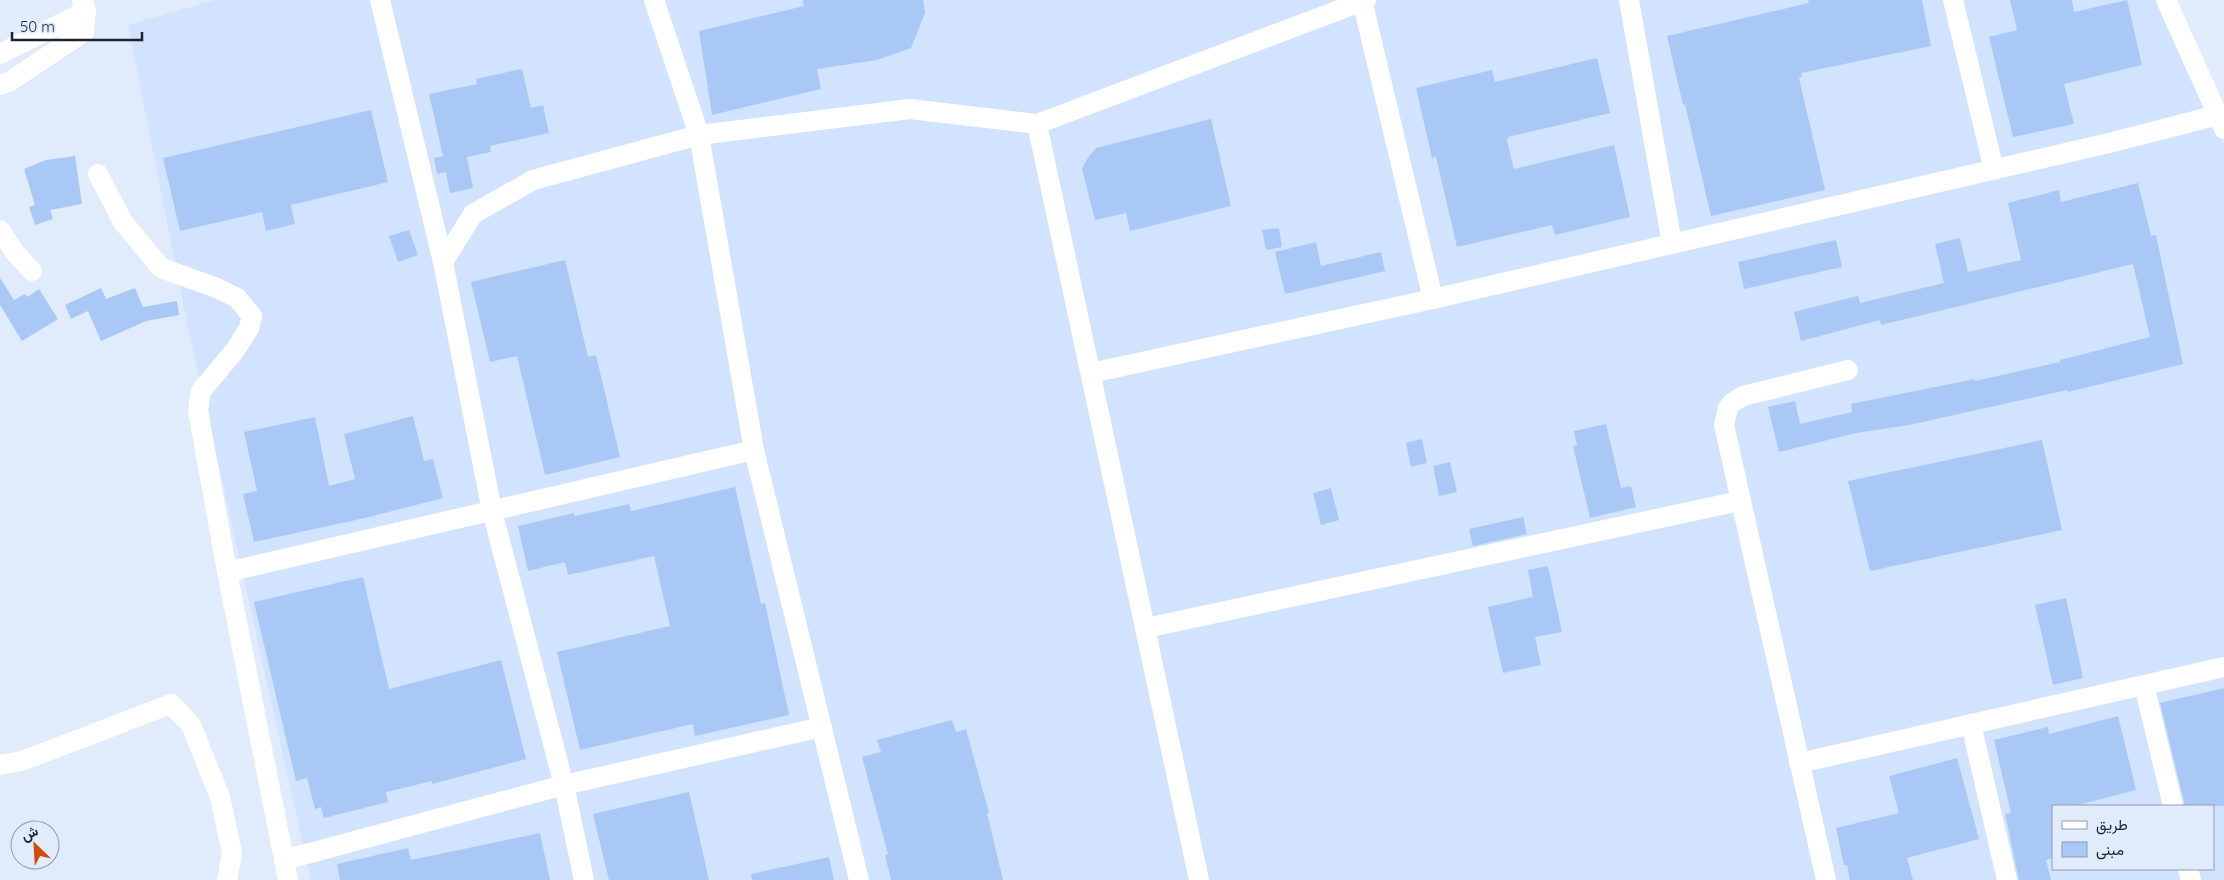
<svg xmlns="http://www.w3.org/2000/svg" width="2224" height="880" font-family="Quicksand,Vazirmatn,sans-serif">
<rect width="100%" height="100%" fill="#e0ebfc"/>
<path fill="#d1e3fe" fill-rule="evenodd" d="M215,0H2166L2224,146V880H311L187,323L128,25ZM2053,806H2213V869H2053Z"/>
<g fill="#a9c8f6">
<path d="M803,0H923L925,13L911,48L877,60L817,69L821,89L712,115L699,31L804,6Z"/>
<path d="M1808,0H1922L1931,46L1801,73L1802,77L1799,78L1825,190L1711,216L1685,104L1683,105L1667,36L1809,3Z"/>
<path d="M2010,0H2072L2074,12L2127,0L2142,65L2064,84L2074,124L2013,137L1989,37L2017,30Z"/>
<path d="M1597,58L1610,113L1508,137L1507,141L1514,169L1614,145L1630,217L1555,235L1552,225L1457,247L1436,157L1432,158L1416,88L1492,70L1495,82Z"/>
<path d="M522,69L531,108L543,105L549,133L490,146L491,152L467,157L473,188L450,193L446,172L437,174L434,158L443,156L429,94L477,84L476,79Z"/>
<path d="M371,110L388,182L291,205L295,224L266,231L262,212L180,231L163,158Z"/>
<path d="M1211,119L1231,206L1130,231L1126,213L1095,220L1082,169L1087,159L1096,148Z"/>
<path d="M75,156L82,204L50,210L53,219L35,225L29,207L35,205L24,169L46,160Z"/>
<path d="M2138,183L2151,236L2156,235L2183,364L2068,392L2067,390L1909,425L1856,433L1779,452L1768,407L1795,401L1800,424L1852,412L1851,404L1975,379V381L2060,362V360L2150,337L2133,264L1881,325L1880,320L1801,341L1794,312L1858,296L1860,303L1944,283L1935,244L1960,238L1968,272L2021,260L2008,203L2059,190L2061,202Z"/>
<path d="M1279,228L1282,247L1266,250L1262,230Z"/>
<path d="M409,230L418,255L398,262L389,236Z"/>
<path d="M1836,240L1842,267L1744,289L1738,262Z"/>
<path d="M1316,242L1321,266L1381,252L1385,271L1285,294L1275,252Z"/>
<path d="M565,260L588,357L596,355L620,457L545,475L517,356L490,362L471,282Z"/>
<path d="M0,278L14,300L25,294L27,297L39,289L58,319L22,341L0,305Z"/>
<path d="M101,288L106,299L135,288L143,307L177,301L179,315L146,321L101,341L88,311L71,319L65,305Z"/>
<path d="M413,416L424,461L433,459L443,498L365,518L254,542L243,494L257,491L244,432L315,417L329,486L355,479L344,434Z"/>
<path d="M1606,424L1621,488L1631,486L1636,507L1590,518L1573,446L1577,445L1574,431Z"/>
<path d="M1422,439L1427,463L1411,467L1406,443Z"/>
<path d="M2042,440L2062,530L1870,571L1848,481Z"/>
<path d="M1450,462L1457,492L1439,496L1433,466Z"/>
<path d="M735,487L761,604L765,603L789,715L695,736L693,724L580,750L557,652L670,626L654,556L568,575L565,562L528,571L518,526L574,513L575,516L629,504L631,511Z"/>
<path d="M1331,488L1339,520L1321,525L1313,493Z"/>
<path d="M1523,517L1527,534L1473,546L1469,529Z"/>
<path d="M1548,566L1562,632L1535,637L1541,665L1503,673L1488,607L1533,597L1528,570Z"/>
<path d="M363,577L389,689L501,660L526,759L432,784V781L386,792L388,802L324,818L321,807L315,809L307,778L296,781L254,602Z"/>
<path d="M2066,598L2083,678L2053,685L2035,605Z"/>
<path d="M2224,688V806H2185L2160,703Z"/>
<path d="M2118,716L2136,790L2074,806H2053V858L2046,860L2051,880H2019L2005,814L2011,813L1994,740L2048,727L2049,734Z"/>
<path d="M952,720L956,732L966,729L989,813H987L1003,880H891L885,855L888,854L862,757L881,752L877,740Z"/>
<path d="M1957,758L1979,839L1907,858L1913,880H1850L1847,865H1844L1836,828L1899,813L1889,776Z"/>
<path d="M689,792L709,880H609L593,814Z"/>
<path d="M540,833L550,880H340L337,864L408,848L411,860Z"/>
<path d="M829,857L834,880H752L751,874Z"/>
</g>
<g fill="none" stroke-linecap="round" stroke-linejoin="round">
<g stroke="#fff" stroke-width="20">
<path d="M380,0L443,262"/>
<path d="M654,0L699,135L754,450L859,880"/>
<path d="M1362,0L1433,299"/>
<path d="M1629,0L1672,244"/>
<path d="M1953,0L1994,170"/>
<path d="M2166,0L2224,129"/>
<path d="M0,54L86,11"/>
<path d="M0,85L9,82L84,32L86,11L82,0"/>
<path d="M1037,124L1199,880"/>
<path d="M98,174L123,222L161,268L217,288L237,298L252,316L249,328L236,349L201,391L198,411L227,572"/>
<path d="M0,230L16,254L32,271"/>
<path d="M1091,373L1433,299L2109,143L2218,115"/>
<path d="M1146,628L1740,501"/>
<path d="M2144,685L2173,806"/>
<path d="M1971,724L2007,880"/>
<path d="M1799,763L2224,667"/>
<path d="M0,765L22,761L171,704L191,725L220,797L232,853L227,880"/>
<path d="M284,860L564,785L822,727"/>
<path d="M2188,869L2191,880"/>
<path d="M288,880L227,572L754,450"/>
<path d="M584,880L564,785L492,511L443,262L473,214L533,180L699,135L910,109L1037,124L1366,0"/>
<path d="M1826,880L1724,425L1728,408L1732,403L1743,396L1848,370"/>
</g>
</g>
<rect x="2052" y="805" width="162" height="65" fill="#e0ebfc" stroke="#929ba9"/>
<rect x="2062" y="821" width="25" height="8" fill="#ffffff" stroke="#929ba9"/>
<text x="2096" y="830" font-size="15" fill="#1c232d">طريق</text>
<rect x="2062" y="842" width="25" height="15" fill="#a9c8f6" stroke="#929ba9"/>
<text x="2096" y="855" font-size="15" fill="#1c232d">مبنى</text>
<g transform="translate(35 845) rotate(335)"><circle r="24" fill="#e0ebfc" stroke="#929ba9"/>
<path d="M0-4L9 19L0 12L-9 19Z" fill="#d14b0c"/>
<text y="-8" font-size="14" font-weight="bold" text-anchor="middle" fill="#1c232d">ش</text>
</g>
<path d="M12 32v8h130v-8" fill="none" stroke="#1c232d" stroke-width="2.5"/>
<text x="20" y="32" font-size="15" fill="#1c232d" stroke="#e0ebfc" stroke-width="4" paint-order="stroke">50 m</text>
</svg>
